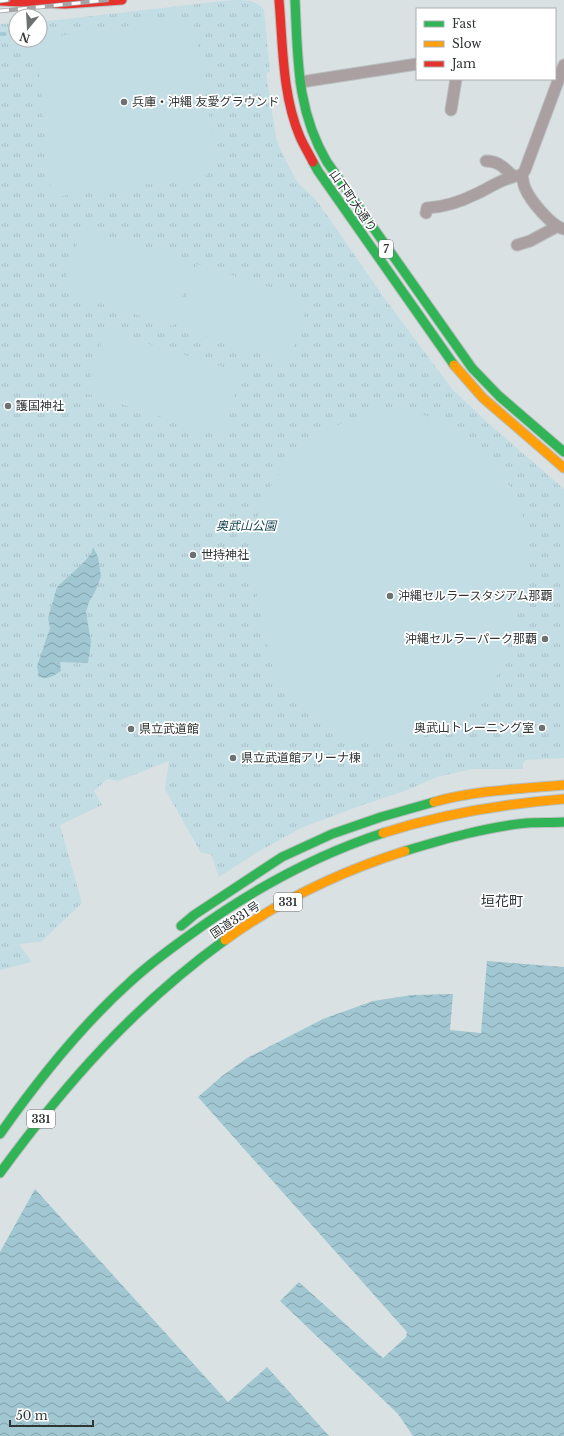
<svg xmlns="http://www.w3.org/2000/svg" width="564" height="1436" font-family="'Libre Baskerville','Noto Sans JP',serif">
<defs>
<pattern id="grass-tufts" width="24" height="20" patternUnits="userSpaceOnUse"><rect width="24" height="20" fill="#c3dde4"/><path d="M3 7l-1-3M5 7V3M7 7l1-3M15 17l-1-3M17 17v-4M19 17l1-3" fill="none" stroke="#a8bec4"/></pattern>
<pattern id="water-waves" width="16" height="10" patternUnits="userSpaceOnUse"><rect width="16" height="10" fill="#a0c7d2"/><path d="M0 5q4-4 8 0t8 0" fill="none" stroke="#83a2ab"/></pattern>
</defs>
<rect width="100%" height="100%" fill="#dae1e2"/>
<path fill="url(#grass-tufts)" d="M232,0C247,0 256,0 264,10L270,72L266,73L276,138L282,153L297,182L317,201L385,299L452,389L487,422L564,489V758L526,760L523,763V769H472L437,777L405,791L365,804L301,828L256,853L219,877L211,854L201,853L165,789L169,761L118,781L107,779L94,791L102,805L60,825L82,903L41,942L19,944L32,962L0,970V24L16,23V40H40V22Z"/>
<g fill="#c3dde4">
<path d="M186,18L194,23L217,163L206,176L62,196L51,193L36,41L50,37Z"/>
<path d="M82,228L193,263L173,326L62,291Z"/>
<path d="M197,264L309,300L289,363L177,327Z"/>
<path d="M105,330L242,373L222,436L86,393Z"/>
<path d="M381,411C394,412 408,410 420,414C482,431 529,493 528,557C528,564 529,570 528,577C525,592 519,608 514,623C509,641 505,660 496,677C476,716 434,741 390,742C342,744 293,714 275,670C266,650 264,630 260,609C257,593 251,573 251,557C253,481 309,425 381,411Z"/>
</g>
<g fill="url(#water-waves)">
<path d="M93,547L98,557L101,577L95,592L89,602L86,612L91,642L88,663L60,662L61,671C53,676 48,680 39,677L37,666L50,628L48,618L57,587L82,564L91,554Z"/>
<path d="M487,961L564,967V1436H413L398,1414L280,1301L299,1282L383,1358L406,1337L407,1332L198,1097L222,1076L247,1058L323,1019L373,1001L412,995L453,994L450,1030L481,1033Z"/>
<path d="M35,1189L228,1402L267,1367L329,1436H0V1252Z"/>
</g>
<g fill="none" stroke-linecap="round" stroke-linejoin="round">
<path stroke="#a0c7d2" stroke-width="3.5" d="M0,34H5"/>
<defs>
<g id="street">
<path d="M564,65L525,170L522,175C523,179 523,183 525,188C530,200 551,226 564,229"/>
<path d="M301,82L417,64"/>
<path d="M451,110L456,79"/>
<path d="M486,161C499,161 504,168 513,176"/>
<path d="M426,213L427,208C445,207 460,202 476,194C491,187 505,177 522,175"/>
<path d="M517,245L530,241L556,227"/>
</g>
<g id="fast">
<path d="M295,0C298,58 296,110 327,162L472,368L499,396L564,452"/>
<path d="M313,162L318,171L454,365"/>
<path d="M405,851C445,839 486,827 527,823C539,822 552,823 564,822"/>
<path d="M181,926L194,915L282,857L332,834L381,817L434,802"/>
<path d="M0,1134C38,1080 80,1027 129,983C148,965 170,949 191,934C250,891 313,856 383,833"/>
<path d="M0,1173C66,1083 134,1006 225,940"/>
</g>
<g id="slow">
<path d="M454,365L483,398L564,468"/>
<path d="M434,802C477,790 520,789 564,785"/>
<path d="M383,833C442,814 502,804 564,799"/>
<path d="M225,940C279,901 342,871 405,851"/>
</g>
<g id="jam">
<path d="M279,0C283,45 282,95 300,137C304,146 309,154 313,162"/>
<path d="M0,1L65,4L122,0"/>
</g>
</defs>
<use href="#street" stroke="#b9bebf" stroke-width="13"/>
<use href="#fast" stroke="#b9bebf" stroke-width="11"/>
<use href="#slow" stroke="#b9bebf" stroke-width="11"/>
<use href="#jam" stroke="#b9bebf" stroke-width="11"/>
<use href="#street" stroke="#aa9fa1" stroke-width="11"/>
<use href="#fast" stroke="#30b455" stroke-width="9"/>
<use href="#slow" stroke="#ff9f0a" stroke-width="9"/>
<use href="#jam" stroke="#e5322d" stroke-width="9"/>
<defs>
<g id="rail">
<path d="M0,1L8,0"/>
<path d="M0,11L107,0"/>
</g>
</defs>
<use href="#rail" stroke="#a6a3a6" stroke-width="4.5"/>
<use href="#rail" stroke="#fff" stroke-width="3" stroke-dasharray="9" stroke-linecap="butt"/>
</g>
<g fill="#6c7172" stroke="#fff" stroke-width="1.5">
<circle cx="124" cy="102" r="4"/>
<circle cx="8" cy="406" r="4"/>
<circle cx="193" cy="555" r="4"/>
<circle cx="390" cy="596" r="4"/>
<circle cx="545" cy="639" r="4"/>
<circle cx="542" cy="728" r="4"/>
<circle cx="131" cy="729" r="4"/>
<circle cx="233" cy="758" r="4"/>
</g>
<g text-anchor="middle" stroke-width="3.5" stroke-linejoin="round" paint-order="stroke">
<g fill="#fff" stroke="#6e7272" stroke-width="1">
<rect x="379" y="240" width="14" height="18" rx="3"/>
<rect x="274" y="893" width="28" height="18" rx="3"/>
<rect x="27" y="1110" width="28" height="18" rx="3"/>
</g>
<g font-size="11" font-weight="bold" fill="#303536">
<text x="386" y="253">7</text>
<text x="288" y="906">331</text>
<text x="41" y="1123">331</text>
</g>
<g font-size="12" fill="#303536" stroke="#fff" text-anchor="start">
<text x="132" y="106">兵庫・沖縄 友愛グラウンド</text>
<text x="16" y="410">護国神社</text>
<text x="201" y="559">世持神社</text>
<text x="398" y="600">沖縄セルラースタジアム那覇</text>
<text x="537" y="643" text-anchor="end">沖縄セルラーパーク那覇</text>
<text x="534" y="732" text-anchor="end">奥武山トレーニング室</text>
<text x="139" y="733">県立武道館</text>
<text x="241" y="762">県立武道館アリーナ棟</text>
</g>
<g font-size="12" fill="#303536" stroke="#fff">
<text transform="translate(353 201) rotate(55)" y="4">山下町大通り</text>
<text transform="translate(235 920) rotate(-33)" y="4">国道331号</text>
</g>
<g font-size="12" font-style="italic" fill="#0f3f4b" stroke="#fff">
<text x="246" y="530">奥武山公園</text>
</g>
<g font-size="14" fill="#2c3538" stroke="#fff">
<text x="502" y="906">垣花町</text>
</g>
</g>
<rect x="416" y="8" width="140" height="72" fill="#ffffff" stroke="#acaeaf"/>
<rect x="424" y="21" width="20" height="6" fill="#30b455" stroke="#acaeaf"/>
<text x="452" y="28" font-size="12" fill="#303536">Fast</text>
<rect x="424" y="41" width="20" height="6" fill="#ff9f0a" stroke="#acaeaf"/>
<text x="452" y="48" font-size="12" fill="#303536">Slow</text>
<rect x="424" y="61" width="20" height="6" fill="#e5322d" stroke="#acaeaf"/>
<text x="452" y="68" font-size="12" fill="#303536">Jam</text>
<g transform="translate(28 28) rotate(198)"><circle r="19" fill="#ffffff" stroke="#acaeaf"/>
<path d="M0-3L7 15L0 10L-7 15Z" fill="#6c7172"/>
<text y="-6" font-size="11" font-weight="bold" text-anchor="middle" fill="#303536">N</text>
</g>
<path d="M10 1420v6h83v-6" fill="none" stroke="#303536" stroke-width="2"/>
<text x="16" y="1420" font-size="12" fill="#303536" stroke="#ffffff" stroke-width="3" paint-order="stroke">50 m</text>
</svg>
